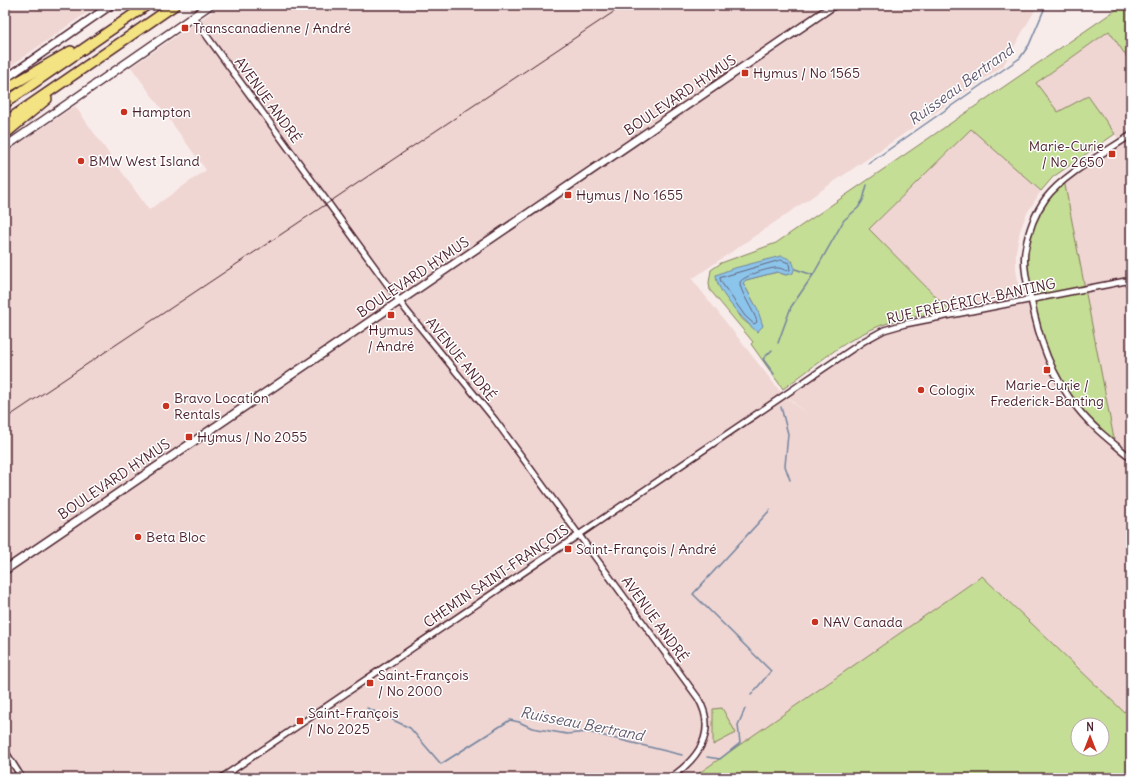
<svg xmlns="http://www.w3.org/2000/svg" width="1136" height="783" font-family="Delius,sans-serif">
<rect width="100%" height="100%" fill="#f8eceb"/>
<filter id="ink" filterUnits="userSpaceOnUse"><feTurbulence type="fractalNoise" baseFrequency=".025" numOctaves="2"/><feDisplacementMap in="SourceGraphic" scale="8" xChannelSelector="R" yChannelSelector="G"/><feConvolveMatrix kernelMatrix="1 2 1 2 8 2 1 2 1" color-interpolation-filters="sRGB"/></filter>
<g filter="url(#ink)">
<g fill="#efd6d3">
<path d="M5,5H98L5,70Z"/>
<path d="M222,5H1038L1003,66L692,279L779,390L808,416L785,394L884,330L1031,300L1115,444L1064,180L1121,143L1088,96L1058,113L1036,83L1109,31L1131,63V704L1124,712L982,576L692,778H5V153L75,106L149,210L206,170L131,67Z"/>
<path d="M971,128L1041,191L1026,215L1020,231L1016,251V269L1021,298L951,312L869,229Z"/>
</g>
<g fill="#c5de95" stroke="#887e60" fill-rule="evenodd">
<path d="M1123,5H1131V63L1109,31L1036,83L1058,112L1088,96L1115,134L1053,177L1041,191L971,129L869,229L951,312C925,315 895,318 870,330C839,344 811,369 783,389L751,344L753,342L710,290L709,283L711,270L721,263L776,243ZM793,261L786,275L777,272L746,280L743,283L757,308V331L742,319L718,284Z"/>
<path d="M1064,180L1115,444L1078,410L1045,353L1025,274L1028,236L1046,198Z"/>
<path d="M982,576L1124,712L1131,704V778H692ZM1078,725H1102V749H1078Z"/>
<path d="M722,708L736,733L713,745V709Z"/>
</g>
<path fill="#8cc5eb" stroke="#72839e" d="M781,256C790,258 797,263 793,273L786,275L777,272L746,280L743,283L757,308L763,326L757,332C745,321 716,292 716,275L731,269Z"/>
<g fill="none" stroke-linecap="round" stroke-linejoin="round">
<path stroke="#646178" stroke-width="1" d="M781,260L789,263L790,270C785,272 783,268 778,268C770,267 744,276 740,282C739,291 754,310 757,322L754,324L745,316L721,282L720,278Z"/>
<g stroke="#72839e" stroke-width="1.5">
<path d="M868,164L1020,58L1029,45L1046,5"/>
<path d="M795,269L813,275"/>
<path d="M778,343L791,307L813,275L844,220L858,208L863,200L867,185"/>
<path d="M772,350L763,359L774,374"/>
<path d="M781,407L788,434L785,466L790,480"/>
<path d="M751,695L771,671L693,594L770,510"/>
<path d="M367,708L410,728L441,764L510,720L519,722L532,728L567,734L588,732L682,755"/>
<path d="M707,757L720,759L740,743L738,725L745,709"/>
</g>
<defs>
<g id="street">
<path d="M193,17L406,310L495,420L698,698C718,732 698,759 670,778"/>
<path d="M1131,135C1106,152 1064,174 1046,198C1035,213 1028,232 1025,251C1023,267 1027,283 1031,299C1039,339 1051,376 1078,409C1093,428 1113,443 1131,458"/>
<path d="M5,751L22,778"/>
<path d="M221,778L864,341L884,330L905,324L1131,280"/>
</g>
<g id="secondary">
<path d="M5,79L111,5"/>
<path d="M5,147L210,5"/>
<path d="M5,570L834,5"/>
</g>
<g id="highway">
<path d="M5,89L71,51"/>
<path d="M5,103L147,5"/>
<path d="M5,122L175,5"/>
<path d="M5,134L47,99"/>
</g>
</defs>
<use href="#street" stroke="#4a1f2b" stroke-width="8"/>
<use href="#secondary" stroke="#4a1f2b" stroke-width="10"/>
<use href="#highway" stroke="#4a1f2b" stroke-width="12"/>
<use href="#street" stroke="#fff" stroke-width="5"/>
<use href="#secondary" stroke="#fff" stroke-width="7"/>
<use href="#highway" stroke="#f4e382" stroke-width="9"/>
<path stroke="#4a1f2b" stroke-width="1" d="M5,419L624,5"/>
</g>
</g>
<g fill="#c8321e" stroke="#fff" stroke-width="1.5">
<rect x="181" y="24" width="8" height="8" rx="2"/>
<rect x="741" y="69" width="8" height="8" rx="2"/>
<circle cx="124" cy="112" r="4"/>
<rect x="1108" y="150" width="8" height="8" rx="2"/>
<circle cx="81" cy="161" r="4"/>
<rect x="564" y="191" width="8" height="8" rx="2"/>
<rect x="387" y="311" width="8" height="8" rx="2"/>
<rect x="1043" y="366" width="8" height="8" rx="2"/>
<circle cx="921" cy="390" r="4"/>
<circle cx="166" cy="406" r="4"/>
<rect x="185" y="433" width="8" height="8" rx="2"/>
<circle cx="138" cy="537" r="4"/>
<rect x="564" y="545" width="8" height="8" rx="2"/>
<circle cx="815" cy="622" r="4"/>
<rect x="366" y="679" width="8" height="8" rx="2"/>
<rect x="296" y="717" width="8" height="8" rx="2"/>
</g>
<g text-anchor="middle" stroke-width="3" stroke-linejoin="round" paint-order="stroke">
<g font-size="14" fill="#4a1f2b" stroke="#fff" text-anchor="start">
<text x="193" y="33">Transcanadienne / André</text>
<text x="753" y="78">Hymus / No 1565</text>
<text x="132" y="117">Hampton</text>
<text x="1104" y="151" text-anchor="end">Marie-Curie<tspan x="1104" dy="16">/ No 2650</tspan></text>
<text x="89" y="166">BMW West Island</text>
<text x="576" y="200">Hymus / No 1655</text>
<text x="391" y="335" text-anchor="middle">Hymus<tspan x="391" dy="16">/ André</tspan></text>
<text x="1047" y="390" text-anchor="middle">Marie-Curie /<tspan x="1047" dy="16">Frederick-Banting</tspan></text>
<text x="929" y="395">Cologix</text>
<text x="174" y="403">Bravo Location<tspan x="174" dy="16">Rentals</tspan></text>
<text x="197" y="442">Hymus / No 2055</text>
<text x="146" y="542">Beta Bloc</text>
<text x="576" y="554">Saint-François / André</text>
<text x="823" y="627">NAV Canada</text>
<text x="378" y="680">Saint-François<tspan x="378" dy="16">/ No 2000</tspan></text>
<text x="308" y="718">Saint-François<tspan x="308" dy="16">/ No 2025</tspan></text>
</g>
<g font-size="14" fill="#4a1f2b" stroke="#fff">
<text transform="translate(680 95) rotate(-34)" y="5">BOULEVARD HYMUS</text>
<text transform="translate(268 100) rotate(54)" y="5">AVENUE ANDRÉ</text>
<text transform="translate(413 277) rotate(-34)" y="5">BOULEVARD HYMUS</text>
<text transform="translate(971 301) rotate(-12)" y="5">RUE FRÉDÉRICK-BANTING</text>
<text transform="translate(461 359) rotate(51)" y="5">AVENUE ANDRÉ</text>
<text transform="translate(114 479) rotate(-34)" y="5">BOULEVARD HYMUS</text>
<text transform="translate(496 576) rotate(-34)" y="5">CHEMIN SAINT-FRANÇOIS</text>
<text transform="translate(655 619) rotate(54)" y="5">AVENUE ANDRÉ</text>
</g>
<g font-size="15" font-style="italic" fill="#61596e" stroke="#fff">
<text transform="translate(961 85) rotate(-36)" y="5">Ruisseau Bertrand</text>
<text transform="translate(582 724) rotate(11)" y="5">Ruisseau Bertrand</text>
</g>
</g>
<rect width="1136" height="783" fill="none" stroke="#fff" stroke-width="20"/>
<rect x="10" y="10" width="1116" height="763" fill="none" stroke="#4a1f2b" stroke-width="1.5" filter="url(#ink)"/>
<g transform="translate(1090 737)"><circle r="19" fill="#ffffff" stroke="#b7a5aa"/>
<path d="M0-3L7 15L0 10L-7 15Z" fill="#c8321e"/>
<text y="-6" font-size="11" font-weight="bold" text-anchor="middle" fill="#4a1f2b">N</text>
</g>
</svg>
